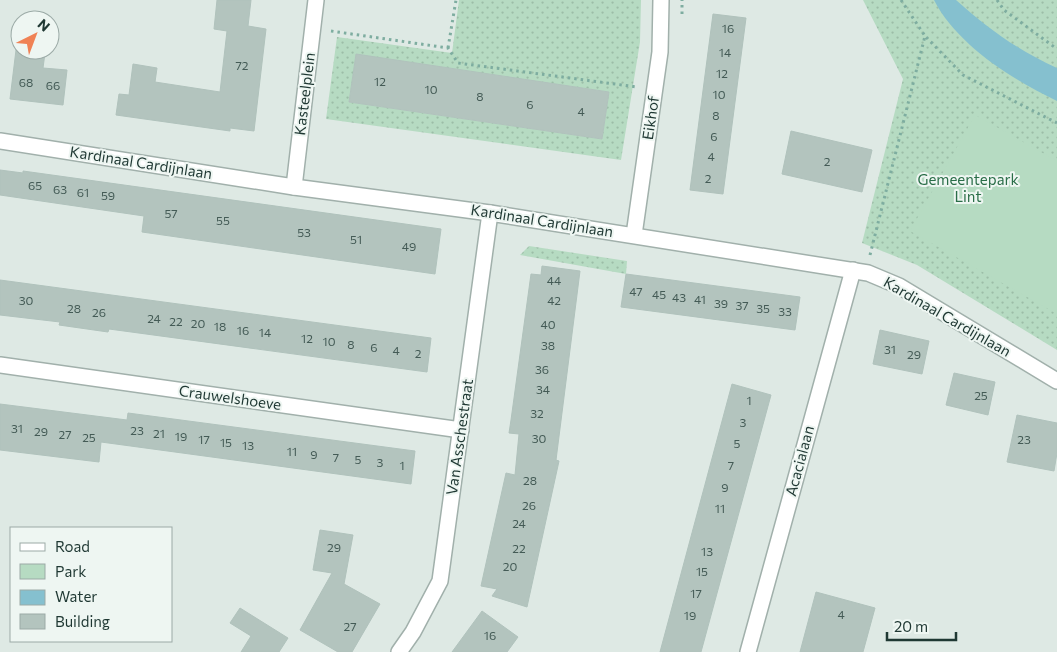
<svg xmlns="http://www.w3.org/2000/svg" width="1057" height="652" font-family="Commissioner,sans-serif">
<defs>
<pattern id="green-dots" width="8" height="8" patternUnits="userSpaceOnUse" patternTransform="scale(1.25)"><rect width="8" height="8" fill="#b6dbc2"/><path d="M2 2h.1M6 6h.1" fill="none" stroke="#9cbda7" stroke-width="1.8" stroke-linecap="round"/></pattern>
</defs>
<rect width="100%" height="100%" fill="#dee9e4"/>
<g fill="url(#green-dots)" fill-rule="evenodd">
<path d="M459,0H641L640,42L621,160L326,119L337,37L452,53ZM356,55L609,92L602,139L349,102Z"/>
<path d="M863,0H1057V350L917,265L862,243L903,79Z"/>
<path d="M529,246L627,261L626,274L520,255Z"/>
</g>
<path fill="#b6dbc2" d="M975,115L1057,161V314L910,231Z"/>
<path fill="#85c0cf" d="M934,0H956C987,28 1019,51 1057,68V101C1013,80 957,45 934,0Z"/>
<g fill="#b3c4be" stroke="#b0c2bc">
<path d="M217,0H251L248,26L266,29L254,131L230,128V131L116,115L119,94L129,95L133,64L157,68L155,82L220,92L227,31L214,29Z"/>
<path d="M713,14L746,18L723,194L690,190Z"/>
<path d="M16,50L45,53L43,68L67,70L63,105L10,99Z"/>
<path d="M356,54L609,92L602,139L349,102Z"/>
<path d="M791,131L872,150L862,192L782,174Z"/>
<path d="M0,170L23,173V171L441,229L435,274L142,232L144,216L0,195Z"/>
<path d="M542,266L580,271L556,460L559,461L527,607L492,596L497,589L481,586L506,473L515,475L519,434L509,433L511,420L531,274L541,275Z"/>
<path d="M626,274L800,297L795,330L621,307Z"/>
<path d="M0,280L431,338L427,372L109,329L108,332L59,325L60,322L0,315Z"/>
<path d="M880,330L929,341L922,374L873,364Z"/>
<path d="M954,373L995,382L988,415L946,405Z"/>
<path d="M732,384L771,395L701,652H660Z"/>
<path d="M0,404L127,420L128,413L415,451L411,484L101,442L99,462L0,450Z"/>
<path d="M1017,415L1057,423V453L1054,471L1007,462Z"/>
<path d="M320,530L353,535L344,584L380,604L352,652H338L300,630L332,573L313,570Z"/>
<path d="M816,592L875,608L863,652H800Z"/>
<path d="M240,608L288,638L279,652H241L251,636L230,623Z"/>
<path d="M482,611L518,637L507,652H452Z"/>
</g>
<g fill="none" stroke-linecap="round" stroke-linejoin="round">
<defs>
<g id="street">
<path d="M0,141L294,187L490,213L868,273L899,286L1057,381"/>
<path d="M294,187L316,0"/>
<path d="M634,235L660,52L661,0"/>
<path d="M0,365L461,430"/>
<path d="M399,652L413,632L440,581L490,213"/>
<path d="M748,652L853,270"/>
</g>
</defs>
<use href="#street" stroke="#a1b0ab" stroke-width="18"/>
<g stroke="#7eada0" stroke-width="3" stroke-dasharray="2.5 4" stroke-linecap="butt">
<path d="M901,0L925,36"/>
<path d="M997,0L1004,10L1057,49"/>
<path d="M682,14V0"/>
<path d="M331,31L448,48L458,63L637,87"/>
<path d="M448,48L456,0"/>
<path d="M870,255L925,36L963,75L1057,123"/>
</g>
<use href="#street" stroke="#fff" stroke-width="15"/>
</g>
<g text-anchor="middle" stroke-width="4" stroke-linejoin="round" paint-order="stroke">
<g font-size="12" fill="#445b56">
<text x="728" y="33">16</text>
<text x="725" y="57">14</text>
<text x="242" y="70">72</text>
<text x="722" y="78">12</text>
<text x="380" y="86">12</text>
<text x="26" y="87">68</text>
<text x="53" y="90">66</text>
<text x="431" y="94">10</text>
<text x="719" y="99">10</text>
<text x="480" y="101">8</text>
<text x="530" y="109">6</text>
<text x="581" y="116">4</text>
<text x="716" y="120">8</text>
<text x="714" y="141">6</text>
<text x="711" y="161">4</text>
<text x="827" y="166">2</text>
<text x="708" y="183">2</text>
<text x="35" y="190">65</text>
<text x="60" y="194">63</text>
<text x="83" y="197">61</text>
<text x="108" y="200">59</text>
<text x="171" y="218">57</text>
<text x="223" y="225">55</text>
<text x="304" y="237">53</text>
<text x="356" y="244">51</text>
<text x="409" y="251">49</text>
<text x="554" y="285">44</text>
<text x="636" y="296">47</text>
<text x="659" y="299">45</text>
<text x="679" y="302">43</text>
<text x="700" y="304">41</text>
<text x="26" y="305">30</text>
<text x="554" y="305">42</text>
<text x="721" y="308">39</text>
<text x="742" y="310">37</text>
<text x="74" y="313">28</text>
<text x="763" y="313">35</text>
<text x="785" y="316">33</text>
<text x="99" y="317">26</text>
<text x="154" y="323">24</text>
<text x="176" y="326">22</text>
<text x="198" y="328">20</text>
<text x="548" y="329">40</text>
<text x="220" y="331">18</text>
<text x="243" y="335">16</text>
<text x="265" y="337">14</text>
<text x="307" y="343">12</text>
<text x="329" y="346">10</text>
<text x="351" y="349">8</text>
<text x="548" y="350">38</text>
<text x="374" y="352">6</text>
<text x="890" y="354">31</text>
<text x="396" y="355">4</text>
<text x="418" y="358">2</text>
<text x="914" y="359">29</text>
<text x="542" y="374">36</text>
<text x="543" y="394">34</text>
<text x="981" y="400">25</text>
<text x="749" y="405">1</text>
<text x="537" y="418">32</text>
<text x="743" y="427">3</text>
<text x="17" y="433">31</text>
<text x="137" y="435">23</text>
<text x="41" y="436">29</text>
<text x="159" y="438">21</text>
<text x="65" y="439">27</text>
<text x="181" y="441">19</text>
<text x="89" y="442">25</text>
<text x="539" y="443">30</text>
<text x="204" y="444">17</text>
<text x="1024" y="444">23</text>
<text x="226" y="447">15</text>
<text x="737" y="448">5</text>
<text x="248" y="450">13</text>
<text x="292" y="456">11</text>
<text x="314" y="459">9</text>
<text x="336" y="462">7</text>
<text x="358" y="464">5</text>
<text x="380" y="467">3</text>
<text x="402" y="470">1</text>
<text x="731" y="470">7</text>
<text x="530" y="485">28</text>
<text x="725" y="492">9</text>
<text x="529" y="510">26</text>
<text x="720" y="513">11</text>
<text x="519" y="528">24</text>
<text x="334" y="552">29</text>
<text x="519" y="553">22</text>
<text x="707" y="556">13</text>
<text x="510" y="571">20</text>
<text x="702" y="576">15</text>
<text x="696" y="598">17</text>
<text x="841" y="619">4</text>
<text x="690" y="620">19</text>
<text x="350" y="631">27</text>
<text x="490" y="640">16</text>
</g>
<g font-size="15" fill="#1f3833" stroke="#eef6f2">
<text transform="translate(305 94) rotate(-83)" y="5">Kasteelplein</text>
<text transform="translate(651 118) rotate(-82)" y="5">Eikhof</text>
<text transform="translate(141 163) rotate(9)" y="5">Kardinaal Cardijnlaan</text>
<text transform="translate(542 221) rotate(9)" y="5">Kardinaal Cardijnlaan</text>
<text transform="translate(947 317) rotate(30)" y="5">Kardinaal Cardijnlaan</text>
<text transform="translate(230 398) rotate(8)" y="5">Crauwelshoeve</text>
<text transform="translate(460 437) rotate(-82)" y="5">Van Asschestraat</text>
<text transform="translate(800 461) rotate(-75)" y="5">Acacialaan</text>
</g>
<g font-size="15" fill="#2a6e48" stroke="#eef6f2">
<text x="968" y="185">Gemeentepark<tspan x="968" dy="17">Lint</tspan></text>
</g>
</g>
<rect x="10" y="527" width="162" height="115" fill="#eef6f2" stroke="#9baaa6"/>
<rect x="20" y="543" width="25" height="8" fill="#ffffff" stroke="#9baaa6"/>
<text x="55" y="552" font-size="15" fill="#1f3833">Road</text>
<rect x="20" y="564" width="25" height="15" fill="#b6dbc2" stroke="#9baaa6"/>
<text x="55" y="577" font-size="15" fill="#1f3833">Park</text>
<rect x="20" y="590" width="25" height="15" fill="#85c0cf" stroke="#9baaa6"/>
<text x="55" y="602" font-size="15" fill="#1f3833">Water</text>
<rect x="20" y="614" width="25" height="15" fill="#b3c4be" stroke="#9baaa6"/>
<text x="55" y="627" font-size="15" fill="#1f3833">Building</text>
<g transform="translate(35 35) rotate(42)"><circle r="24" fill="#eef6f2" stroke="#9baaa6"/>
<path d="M0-4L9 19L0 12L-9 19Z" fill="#f08255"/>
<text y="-8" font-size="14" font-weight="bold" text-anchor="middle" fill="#1f3833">N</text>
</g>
<path d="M887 632v8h69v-8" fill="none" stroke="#1f3833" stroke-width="2.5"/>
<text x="894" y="632" font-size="15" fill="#1f3833" stroke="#eef6f2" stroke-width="4" paint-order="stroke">20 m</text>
</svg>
